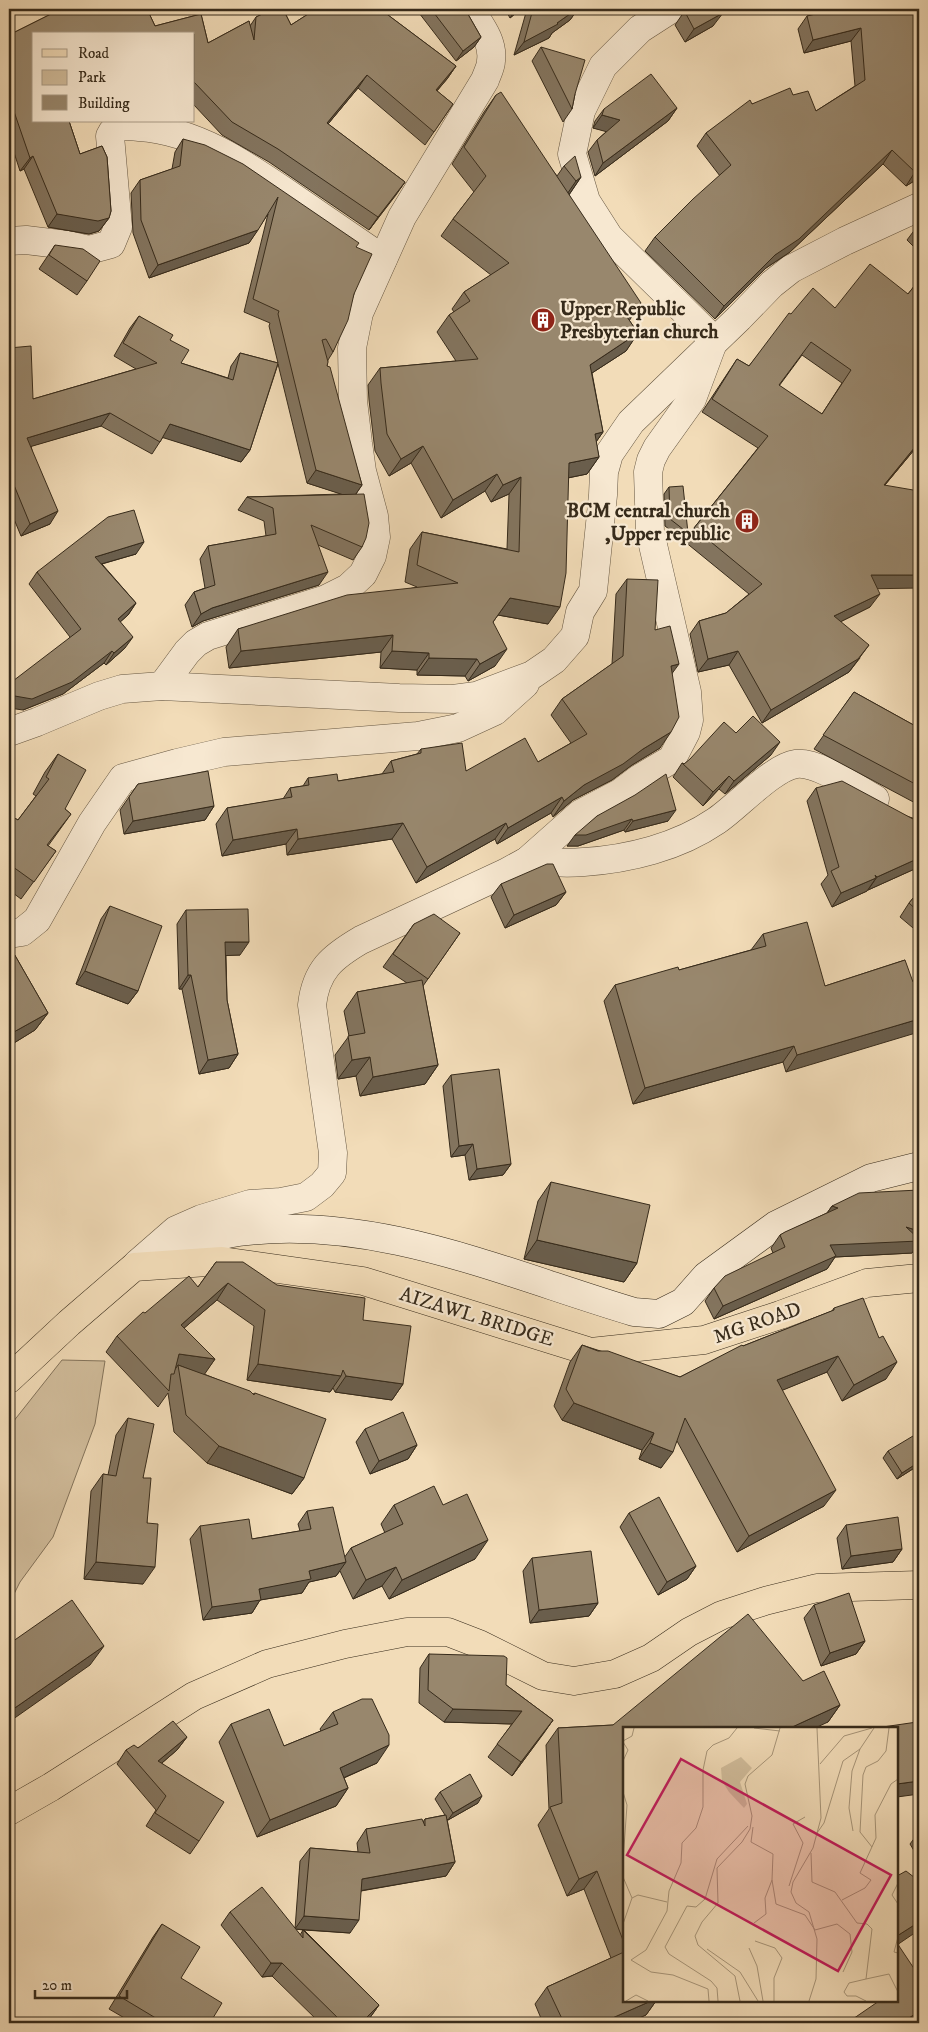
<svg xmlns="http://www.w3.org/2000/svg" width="928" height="2032" font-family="'IM FELL DW Pica',serif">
<rect width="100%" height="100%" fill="#f2dcb8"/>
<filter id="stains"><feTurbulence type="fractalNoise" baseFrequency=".004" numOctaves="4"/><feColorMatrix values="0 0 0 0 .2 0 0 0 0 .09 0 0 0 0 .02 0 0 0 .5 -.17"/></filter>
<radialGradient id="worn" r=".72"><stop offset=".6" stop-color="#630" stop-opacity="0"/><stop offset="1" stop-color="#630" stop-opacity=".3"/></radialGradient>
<path fill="#d2be9d" stroke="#84745c" d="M62,1360L105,1361L95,1424L53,1537L20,1582L9,1604V1427Z"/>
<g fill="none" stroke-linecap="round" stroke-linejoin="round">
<defs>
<g id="street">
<path d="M9,241L26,240L67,245L89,250L111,244L118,227L110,136C116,123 127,126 139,127C199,131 249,167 297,200C326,220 354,239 383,259"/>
<path d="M162,686L187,652L196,643L208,636L326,599L348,588L363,574L372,556L376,537L374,516L362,471L358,443L353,401L352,348L359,313L402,217L485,80C487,74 491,67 491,61C494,41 479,24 470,9"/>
<path d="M9,732L37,722L99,696L122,689L162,686L399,698L453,699L476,696L532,675L554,660L575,636L580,612L593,591L603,495L604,472L609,454L631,422L739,318L772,284L791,269L845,241L919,207"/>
<path d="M527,861C545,862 565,864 584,862C629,859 678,847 716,821C736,808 773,767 796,764C817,761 855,788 875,799"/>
<path d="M9,934L22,932L37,920L92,823L123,778L177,763L224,752L418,736L458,728L495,711L525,684"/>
<path d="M137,1264L176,1230L201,1219L250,1204L281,1202L306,1197L322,1185L332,1173L333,1153L312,1005C316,970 332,957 361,940L505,873L527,861L580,814L620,793L640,778L672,759L686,732L689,720L687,692L650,532L648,472L651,460L657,448L692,399L714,340L609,237L586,201L572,154L581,111L603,66L640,29L671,9"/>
</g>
<path id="secondary" d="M142,1264C173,1252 205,1237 239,1232C376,1214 506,1274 634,1312L659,1314L683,1302L706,1276L776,1225L871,1178L919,1166"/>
<g id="primary">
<path d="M9,1379L69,1323L134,1267L222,1261L363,1281L591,1352L704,1340L780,1315L867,1283L919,1278"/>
<path d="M9,1811L51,1787L194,1696L267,1664L345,1644L407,1632H448L479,1644L543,1676L574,1681L615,1674L651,1658L689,1632L722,1615L765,1601L817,1588L919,1585"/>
</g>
</defs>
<use href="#street" stroke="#665742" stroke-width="29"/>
<use href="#secondary" stroke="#372b1b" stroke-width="29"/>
<use href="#primary" stroke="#372b1b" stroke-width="29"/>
<use href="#street" stroke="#f7e8d1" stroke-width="28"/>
<use href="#secondary" stroke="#f7e8d1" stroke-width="28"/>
<use href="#primary" stroke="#f2dcb8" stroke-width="28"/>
</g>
<g fill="#83745e" stroke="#372b1b" fill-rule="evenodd">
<path d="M61,9H147L155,26L201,14L208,43L249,21L250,26L256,17L273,9H283L291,25L316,9H380L456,66L447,79L437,91L453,104L425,145L358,88L328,124L405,182L369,230L269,162L222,135L194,105V34H34V121H69L80,154L102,146L107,157L111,211L109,218L99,231L89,234L48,227L24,169L20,171L9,137V35Z"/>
<path d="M416,9H465L481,37L474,47L456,61Z"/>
<path d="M505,9H521L510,18Z"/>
<path d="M527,9H578L570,20L552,33L549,38L514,55Z"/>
<path d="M686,9H721L713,26L685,42L675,25Z"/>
<path d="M919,9V178L906,186L883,164L790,252L766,268L715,319L645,251L655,237L720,176L697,146L706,133L752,104L793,95L816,111L855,86L851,41L804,53L798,29L807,16Z"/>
<path d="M541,47L575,94L572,109L563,122L532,61Z"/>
<path d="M496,95L557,176L564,166L581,177L569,195L629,320L638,333L626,351L592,373L603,432L596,442L599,457L587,474L568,478L548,624L498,615L493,622L495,666L468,681L465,676L417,675V670L380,668L381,652L229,668L226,647L238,629L417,587L405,582L410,549L422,532L507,549L509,494L491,502L485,491L441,518L411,463L389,476L375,451L369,400L368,385L380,368L456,361L437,332L449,315L454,312L452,309L464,292L491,275L441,236L453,219L474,192L452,164L484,112Z"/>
<path d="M677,108L668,121L595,176L588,152L597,140L607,131L593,128L595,121L604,109Z"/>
<path d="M183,139L356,247L354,294L333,352L328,360L327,366L362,485L356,494L362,547L353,560L318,545L319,585L203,621L192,627L185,605L194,592L205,588L200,559L208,546L266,536L264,521L238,510L247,497L342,494L307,483L278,364L250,450L241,462L163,437L152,454L101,426L31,446L50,524L21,536L9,507V348L33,399L136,369L114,356L130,328L139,316L170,340L181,363L228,378L231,366L240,353L278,363L269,326L270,323L244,312L268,214L249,243L149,278L133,233L131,193L140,180L172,169L175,152Z"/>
<path d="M919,224V252L907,240Z"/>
<path d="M55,245L87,281L77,295L39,269Z"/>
<path d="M919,280V444L885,485L877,588L870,607L840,622L860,658L849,672L762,723L729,665L698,672L690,634L699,621L726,613L749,594L684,541L694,528L758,448L702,412L737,359L749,366L791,314L835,308L908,294ZM802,355L842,383L822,414L779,386Z"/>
<path d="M669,487L688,533L683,540L665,526L664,494Z"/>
<path d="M136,554L102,564L136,603L128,615L120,622L125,648L106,665L104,663L63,694L23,710L70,637L29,584L37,572Z"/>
<path d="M627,579L655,630L672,673L660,748L632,765L612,780L573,800L553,817L551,813L497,844L495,839L416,883L392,839L287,855L286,844L222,856L216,824L227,808L283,799L290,788L303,786L308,778L338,781L382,774L391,761L417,754L421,749L466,771L538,762L571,743L551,715L562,699L612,664L616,594Z"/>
<path d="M854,692L919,728V805L814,749Z"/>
<path d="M736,733L771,755L725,794L719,789L703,806L673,777L682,763L684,764Z"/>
<path d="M58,754L65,809L71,814L48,846L56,851L21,899L9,890V815L18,820L36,796L33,794L45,772Z"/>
<path d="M138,784L214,806L205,820L124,834L120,810Z"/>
<path d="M816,788L919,820V867L868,890H867V891L832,907L821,884L828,875L807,801Z"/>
<path d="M597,816L668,821L625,832L624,830L578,846H567Z"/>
<path d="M501,884L566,892L556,905L505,928L491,897Z"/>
<path d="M919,891V933L900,917L909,903Z"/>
<path d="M110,906L138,991L128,1004L76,984L101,919Z"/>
<path d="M186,910L240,955H226L227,1000L238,1054L229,1068L199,1074L182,989H179L177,924Z"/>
<path d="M414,924L460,933L423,986L438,1065L425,1084L360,1096L356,1076L338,1079L335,1055L349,1036L344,1011L357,992L407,983L383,967Z"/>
<path d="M763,934L825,986L905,960L786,1072L783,1062L633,1104L604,1001L615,985L679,970L751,950Z"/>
<path d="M9,945L48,1013L35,1030L9,1046Z"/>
<path d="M919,1039V1099H916Z"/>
<path d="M451,1075L511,1164L503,1175L469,1180L465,1155L451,1157L443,1086Z"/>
<path d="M551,1182L637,1263L624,1282L524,1259L538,1201Z"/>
<path d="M832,1206L918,1245L912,1253L835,1257L827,1269L714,1319L705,1301L714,1288L773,1253L771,1248L780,1235L827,1213Z"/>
<path d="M216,1262L363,1320L403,1384L392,1400L335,1392L333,1388L330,1392L247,1380L254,1326L217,1300L184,1328L215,1359L204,1374L253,1394L255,1393L304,1478L292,1494L207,1463L174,1432L168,1393L158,1407L106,1352L117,1336L145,1313L198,1287Z"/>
<path d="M834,1308L886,1379L842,1401L827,1372L782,1390L824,1506L737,1552L677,1441L661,1468L639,1459L642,1450L562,1420L554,1406L570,1362L582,1345L680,1377L743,1346L832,1311Z"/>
<path d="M128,1418L143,1478L147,1523L143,1584L84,1579L91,1491L103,1474L108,1475L116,1435Z"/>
<path d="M365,1429L417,1445L408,1459L370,1474L356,1442Z"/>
<path d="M888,1451L919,1465L897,1479L883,1458Z"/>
<path d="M394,1505H443L475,1559L389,1599L382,1586L353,1599L340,1571L336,1576L309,1582L302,1593L260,1600L252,1613L203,1620L190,1539L200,1526L252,1539L300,1531L298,1524L307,1511L344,1558L351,1548L385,1533L381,1524Z"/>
<path d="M629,1513L696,1566L687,1579L658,1595L620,1527Z"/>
<path d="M846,1525L902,1549L893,1562L842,1569L837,1538Z"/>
<path d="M532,1558L598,1603L589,1616L530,1623L523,1571Z"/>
<path d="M814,1605L865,1641L856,1654L821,1666L804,1618Z"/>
<path d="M429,1654L506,1685L553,1720L512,1776L488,1757L512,1724L444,1722L419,1703L420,1668Z"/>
<path d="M803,1681L840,1705L828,1722L624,1728V2001H656L646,2015L627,2023H543L535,2004L547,1987L611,1958L584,1889L567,1896L538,1825L549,1809L546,1745L558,1728L613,1725Z"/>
<path d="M333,1712L377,1763L344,1778L348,1788L336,1806L257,1837L219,1742L231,1724L284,1746L321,1731L320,1729Z"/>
<path d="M187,1737L177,1750L162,1763L199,1841L190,1854L146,1826L156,1810L117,1764L126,1750Z"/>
<path d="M440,1792L478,1803L448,1820L447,1819L455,1862L446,1876L361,1891L350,1933L304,1930L379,2005L369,2019L365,2023H320L272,1976L262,1977L221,1925L230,1912L295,1929L300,1861L310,1848L358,1852L357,1843L366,1829L423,1822L425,1819L445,1815L435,1799ZM295,1929L303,1930L300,1935Z"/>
<path d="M919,1832V1859L910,1844Z"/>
<path d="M162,1924L181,1978L210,2023H133L109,2009L153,1937Z"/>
</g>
<g fill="#6a5e4c" stroke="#372b1b">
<path d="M516,9H521L510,18Z"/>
<path d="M577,9H578L570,20L552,33L549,38L514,55L524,42L557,23Z"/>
<path d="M723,13L713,26L685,42L694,29Z"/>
<path d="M861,28L851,41L804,53L813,40Z"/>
<path d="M481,37L474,47L456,61L463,51Z"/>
<path d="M456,66L447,79L426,103L436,90Z"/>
<path d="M367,75L358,88L318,136L327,123Z"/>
<path d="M677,108L668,121L595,176L603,163Z"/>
<path d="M602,115L620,120L611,133L593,128Z"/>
<path d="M892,150L883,164L790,252L766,268L715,319L724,306L775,255Z"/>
<path d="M33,156L24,169L20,171L30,158Z"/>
<path d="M919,170V178L906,186L915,172Z"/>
<path d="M581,177L568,196L563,200L576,181Z"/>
<path d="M405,182L396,195L369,230L378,217Z"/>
<path d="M57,214L109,218L99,231L89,234L48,227Z"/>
<path d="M258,230L249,243L149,278L158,265Z"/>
<path d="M641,303L629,321L625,314Z"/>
<path d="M638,333L626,351L578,382L590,365Z"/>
<path d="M110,413L101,426L19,450L27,438Z"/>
<path d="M170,424L250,450L241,462L161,437Z"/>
<path d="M603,432L591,449L595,434Z"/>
<path d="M919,442V444L874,498L884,485Z"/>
<path d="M423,446L411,463L389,476L401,459Z"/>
<path d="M599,457L587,474L557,480L569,463Z"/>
<path d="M316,470L362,485L353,498L307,483Z"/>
<path d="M497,474L485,491L441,518L453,500Z"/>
<path d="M521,477L509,494L491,502L503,485Z"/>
<path d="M58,511L50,524L21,536L30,524Z"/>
<path d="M144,542L136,554L87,568L95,557Z"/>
<path d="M328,572L319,585L203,621L192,627L201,614L212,608Z"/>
<path d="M871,575H919V588L861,589Z"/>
<path d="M880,594L870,607L824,630L834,616Z"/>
<path d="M510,598L560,607L548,624L498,615Z"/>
<path d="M136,603L128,615L110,631L118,619Z"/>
<path d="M393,635L381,652L229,668L241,651Z"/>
<path d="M133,637L125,648L106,665L114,653Z"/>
<path d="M869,645L849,672L762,723L771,710Z"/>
<path d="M507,649L495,666L468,681L480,664Z"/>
<path d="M112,651L104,663L63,694L23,710L9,708V695Z"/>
<path d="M392,651L429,653L417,670L380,668Z"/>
<path d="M738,651L729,665L698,672L708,659Z"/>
<path d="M429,658L477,659L465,676L417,675Z"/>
<path d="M679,664L668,679L671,666Z"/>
<path d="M671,732L660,748L632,765L612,780L573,800L553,817L564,801L584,785Z"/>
<path d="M780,742L771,755L725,794L734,781Z"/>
<path d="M729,776L719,789L703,806L713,792Z"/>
<path d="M562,797L551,813L497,844L508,828Z"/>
<path d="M214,806L205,820L124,834L133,821Z"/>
<path d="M676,810L668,821L625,832L633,821Z"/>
<path d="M632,819L624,830L578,846H567L575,835Z"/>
<path d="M403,823L392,839L287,855L298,839Z"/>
<path d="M506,823L495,839L416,883L427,867Z"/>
<path d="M297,829L286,844L222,856L233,840Z"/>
<path d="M919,858V867L868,890L877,877Z"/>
<path d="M876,878L867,891L832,907L841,893Z"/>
<path d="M566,892L556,905L505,928L514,915Z"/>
<path d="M225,942H249L240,955L216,956Z"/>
<path d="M85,971L138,991L128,1004L76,984Z"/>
<path d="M188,975H191L182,989H179Z"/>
<path d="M48,1013L35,1030L9,1046V1038L12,1033Z"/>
<path d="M919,1019V1032L786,1072L797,1055Z"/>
<path d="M794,1046L783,1062L633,1104L645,1088Z"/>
<path d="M238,1054L229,1068L199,1074L208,1060Z"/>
<path d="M370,1057L356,1076L338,1079L352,1060Z"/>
<path d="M438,1065L425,1084L360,1096L373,1077Z"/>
<path d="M919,1094V1099H916Z"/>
<path d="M473,1144L465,1155L451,1157L459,1146Z"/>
<path d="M511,1164L503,1175L469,1180L477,1169Z"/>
<path d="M832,1206L838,1208L823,1219Z"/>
<path d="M906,1227L919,1231V1246L918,1245L912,1253L835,1257L827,1269L714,1319L723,1306L830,1245Z"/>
<path d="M537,1240L637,1263L624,1282L524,1259Z"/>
<path d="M228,1283L217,1300L169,1341L181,1325Z"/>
<path d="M179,1354L215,1359L204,1375L178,1365L174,1371Z"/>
<path d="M838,1356L827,1372L766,1397L777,1380Z"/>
<path d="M897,1362L886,1379L842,1401L854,1385Z"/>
<path d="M258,1364L341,1376L330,1392L247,1380Z"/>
<path d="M346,1376L403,1384L392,1400L335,1392Z"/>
<path d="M574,1403L654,1433L642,1450L562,1420Z"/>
<path d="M650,1443L673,1452L661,1468L639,1459Z"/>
<path d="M417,1445L408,1459L370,1474L379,1461Z"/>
<path d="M219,1446L304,1478L292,1494L207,1463Z"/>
<path d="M919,1462V1465L897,1479L902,1473Z"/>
<path d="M836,1490L824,1506L737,1552L749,1536Z"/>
<path d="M488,1540L475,1559L389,1599L402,1580Z"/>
<path d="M902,1549L893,1562L842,1569L851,1556Z"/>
<path d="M96,1562L155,1567L143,1584L84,1579Z"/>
<path d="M346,1562L336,1576L309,1582L302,1593L260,1600L252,1613L203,1620L212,1607L309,1571Z"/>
<path d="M696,1566L687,1579L658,1595L667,1582Z"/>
<path d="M396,1567L382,1586L353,1599L366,1580Z"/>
<path d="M598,1603L589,1616L530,1623L539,1610Z"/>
<path d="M865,1641L856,1654L821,1666L830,1653Z"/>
<path d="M104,1646L90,1665L9,1722V1712Z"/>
<path d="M840,1705L828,1722L815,1728H790Z"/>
<path d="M453,1709L522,1711L513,1724L444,1722Z"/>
<path d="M553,1720L544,1733L512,1776L521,1762Z"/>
<path d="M187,1737L177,1750L149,1774L158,1761Z"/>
<path d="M389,1745L377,1763L327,1785L340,1768Z"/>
<path d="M919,1781V1794L897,1797V1784Z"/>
<path d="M348,1788L336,1806L257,1837L270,1820Z"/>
<path d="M482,1796L478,1803L448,1820L453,1813Z"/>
<path d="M455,1862L446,1876L353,1892L362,1879Z"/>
<path d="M597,1871L584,1889L567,1896L579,1879Z"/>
<path d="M304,1916L359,1920L350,1933L295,1929Z"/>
<path d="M919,1922V1930L897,1945V1936Z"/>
<path d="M271,1963H282L272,1976L262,1977Z"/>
<path d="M651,2001H656L646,2015L627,2023H601Z"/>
<path d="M379,2005L369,2019L365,2023H361Z"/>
<path d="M919,2011V2018L912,2023H902Z"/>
</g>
<g fill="#98876d" stroke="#372b1b" fill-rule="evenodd">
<path d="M61,9H147L155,26L201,14L208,43L249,21L254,40L256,17L273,9H283L291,25L316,9H380L456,66L436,90L453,104L434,132L367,75L327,123L405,182L378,217L278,149L232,122L194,82V34H34V121H69L80,154L102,146L107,157L111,211L109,218L98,221L57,214L33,156L30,158L9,97V35Z"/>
<path d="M431,9H465L481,37L463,51Z"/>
<path d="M533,9H577L557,23L558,24L524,42Z"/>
<path d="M688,9H721L723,13L694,29L685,12Z"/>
<path d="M837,9H919V170L915,172L892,150L799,239L775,255L724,306L655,237L693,199L731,165L706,133L750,100L752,104L790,88L793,95L808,91L816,111L865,80L861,28L813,40L807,16Z"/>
<path d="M541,47L585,60L575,94L572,109Z"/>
<path d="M651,74L677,108L603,163L597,140L620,120L602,115L604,109Z"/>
<path d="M501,92L641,303L625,314L638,333L590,365L603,432L595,434L599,457L569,463L566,573L560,607L510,598L493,622L507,649L480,664L477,659L429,658V653L392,651L393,635L241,651L238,629L347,595L458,583L417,565L422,532L519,552L521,477L503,485L497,474L453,500L423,446L401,459L387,434L381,383L380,368L478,359L449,315L470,301L464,292L509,263L453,219L486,176L464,147L496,95Z"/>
<path d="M183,139L205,145L243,164L359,243L356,247L372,254L354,294L348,320L333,352L326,339L322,340L328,362L327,366L330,367L362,485L316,470L278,314L279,311L253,299L278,197L258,230L158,265L141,220L140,180L180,166Z"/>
<path d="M575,156L581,177L576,181L564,166Z"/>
<path d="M55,245L83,249L100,261L87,281L49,255Z"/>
<path d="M870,264L908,294L919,280V442L884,485L919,491V575H871L880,594L834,616L869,645L858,659L771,710L738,651L708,659L699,621L726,613L762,584L694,528L768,436L712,399L737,359L749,366L789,313L791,314L813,288L835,308ZM811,342L851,370L822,414L779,385Z"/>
<path d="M139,316L173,335L170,340L189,350L181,363L233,380L240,353L278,363L250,450L170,424L160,442L110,413L27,438L58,511L30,524L9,473V348L31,346L33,399L157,363L123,343Z"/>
<path d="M683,486L688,533L670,519L669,487Z"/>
<path d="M364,494L369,523L366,538L362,547L311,525L328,572L212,608L201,614L194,592L215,585L208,546L276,534L273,508L247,497Z"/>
<path d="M134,510L144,542L95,557L136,603L118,619L133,637L114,653L112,651L72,682L32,699L9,695V684L81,629L37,572L108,517Z"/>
<path d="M627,579L658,580L655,630L670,626L679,664L671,666L679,717L671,732L643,749L623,764L584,785L564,801L562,797L508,828L506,823L427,867L403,823L298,839L297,829L233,840L227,808L292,797L290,788L309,785L308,778L337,774L338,781L394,772L391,761L421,753V749L462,743L466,771L525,738L538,762L587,734L562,699L623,656Z"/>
<path d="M9,642L14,643L9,673Z"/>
<path d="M854,692L919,728V786L823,735Z"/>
<path d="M753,716L780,742L734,781L729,776L713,792L682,763L684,764L690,759L724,722L736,733Z"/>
<path d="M58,754L86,770L65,809L71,814L47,845L56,851L34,882L9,864V815L18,820L49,779L46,777Z"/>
<path d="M208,771L214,806L133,821L129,797L138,784Z"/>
<path d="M666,774L676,810L633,821L632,819L586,835H575L597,816L635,795Z"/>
<path d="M842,781L913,819L919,820V858L877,877L875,875L876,878L841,893L831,871L839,867L816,788Z"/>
<path d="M547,864H553L566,892L514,915L501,884Z"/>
<path d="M919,891V912L909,903Z"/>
<path d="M110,906L162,926L138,991L85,971Z"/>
<path d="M248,909L249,942H225L227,1000L238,1054L208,1060L191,975H188L186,910Z"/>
<path d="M434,914L460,933L428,979L393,954L414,924Z"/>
<path d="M807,922L825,986L905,960L913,982L919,984V1019L797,1055L794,1046L645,1088L615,985L678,967L679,970L766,946L763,934Z"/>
<path d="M9,945L48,1013L12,1033L9,1027Z"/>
<path d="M422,980L438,1065L373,1077L370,1057L352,1060L348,1036L365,1033L357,992Z"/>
<path d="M499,1069L511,1164L477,1169L473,1144L459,1146L451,1075Z"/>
<path d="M551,1182L650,1205L637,1263L537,1240Z"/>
<path d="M919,1190V1231L906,1227L919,1239V1241L830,1245L836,1256L723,1306L714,1288L725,1276L785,1247L780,1235L785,1232L838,1208L832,1206L859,1193Z"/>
<path d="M216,1262H243L277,1285L365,1298L363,1320L411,1326L403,1384L346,1376L343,1370L341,1376L258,1364L265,1310L228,1283L181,1325L215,1359L179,1354L174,1374H171L169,1391L117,1336L143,1312L145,1313L189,1276L198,1287Z"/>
<path d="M863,1298L879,1338L883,1336L897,1362L854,1385L838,1356L777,1380L836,1490L749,1536L685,1418L673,1452L650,1443L654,1433L574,1403L566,1389L582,1345L598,1351H608L680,1377L742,1345L743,1346L834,1310V1308Z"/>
<path d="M178,1365L250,1391L254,1395L255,1393L326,1419L304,1478L219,1446L186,1415Z"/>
<path d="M403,1412L417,1445L379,1461L365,1429Z"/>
<path d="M128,1418L154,1424L143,1478H151L147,1523L158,1524L155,1567L96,1562L103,1474L116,1476Z"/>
<path d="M913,1436L919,1446V1462L902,1473L888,1451Z"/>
<path d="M434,1486L443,1505L467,1494L488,1540L402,1580L396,1567L366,1580L351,1548L403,1524L394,1505Z"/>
<path d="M659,1497L696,1566L667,1582L629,1513Z"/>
<path d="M333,1507L346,1562L309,1571L311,1579L259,1589L261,1600L212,1607L200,1526L249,1519L252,1539L311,1529L307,1511Z"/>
<path d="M898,1517L902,1549L851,1556L846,1525Z"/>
<path d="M591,1551L598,1603L539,1610L532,1558Z"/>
<path d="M849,1593L865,1641L830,1653L814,1605Z"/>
<path d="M72,1600L104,1646L9,1712V1644Z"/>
<path d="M748,1614L803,1681L824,1671L840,1705L790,1728H624V1943L597,1871L579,1879L550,1807L562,1803L558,1728L613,1725Z"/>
<path d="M429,1654L504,1656L507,1658L506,1685L553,1720L521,1762L497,1744L522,1711L453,1709L428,1690Z"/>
<path d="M362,1699H372L389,1735V1745L340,1768L348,1788L270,1820L231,1724L269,1709L284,1746L338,1724L333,1712Z"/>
<path d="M173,1721L187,1737L158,1761L224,1802L199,1841L155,1813L166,1796L126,1750L134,1745L138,1748Z"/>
<path d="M917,1722L918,1730H919V1781L897,1784V1728H876Z"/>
<path d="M470,1774L482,1796L453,1813L440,1792Z"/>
<path d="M446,1815L455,1862L362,1879L359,1920L304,1916L310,1848L370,1853L366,1829L422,1819L425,1826V1819Z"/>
<path d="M906,1871L919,1881V1922L897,1936V1876Z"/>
<path d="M262,1887L303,1938V1930L379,2005L361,2023H343L282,1963H271L230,1912Z"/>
<path d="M162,1924L200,1947L181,1978L222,2003L210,2023H164L119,1996Z"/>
<path d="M897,1943L919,1976V2011L902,2023H847L879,2001H897Z"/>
<path d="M624,1952V2001H651L601,2023H564L547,1987Z"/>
</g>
<defs>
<symbol id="building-disc" viewBox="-11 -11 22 22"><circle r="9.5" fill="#8f2418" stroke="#f7e8d1"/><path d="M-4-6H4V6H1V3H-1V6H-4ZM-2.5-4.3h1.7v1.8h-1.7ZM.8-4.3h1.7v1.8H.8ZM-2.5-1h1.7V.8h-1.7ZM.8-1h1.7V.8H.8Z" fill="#fff"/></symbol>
</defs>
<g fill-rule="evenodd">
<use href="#building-disc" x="529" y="306" width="28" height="28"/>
<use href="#building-disc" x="733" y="507" width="28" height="28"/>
</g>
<g text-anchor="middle" stroke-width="4.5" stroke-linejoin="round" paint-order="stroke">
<g font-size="20" font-weight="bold" fill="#372b1b" stroke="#f7e8d1" text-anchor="start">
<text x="560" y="315">Upper Republic<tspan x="560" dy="23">Presbyterian church</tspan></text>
<text x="730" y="517" text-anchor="end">BCM central church<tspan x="730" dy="23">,Upper republic</tspan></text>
</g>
<g font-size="20" fill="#372b1b" stroke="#f7e8d1">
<text transform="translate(477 1316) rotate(17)" y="7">AIZAWL BRIDGE</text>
<text transform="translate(757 1322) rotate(-19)" y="7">MG ROAD</text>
</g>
</g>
<g transform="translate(623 1727)">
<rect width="275" height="275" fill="#f2dcb8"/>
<path d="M118,30L129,41L117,55L124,77L121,81L106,65L99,54L98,41Z" fill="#d2be9d"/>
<path fill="none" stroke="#a79579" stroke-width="1" d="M131,1L157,4M0,14L9,9L11,1M0,15L5,23L0,34M197,37L221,9L249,1M0,65L4,78L0,134M130,100L128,115L150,127L149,153L153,177L182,188L192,203L214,197L227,207L229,225L220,245M230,104L226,81L229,44L237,22M194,106L201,96L220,34L237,22L251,1M249,120L237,105L240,48L243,40L255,34L263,24L266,1M188,126L189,155L212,165L234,196L244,197L249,202L243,252L266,247L275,265M0,150L9,171M275,156L269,168L275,177M166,159L180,116L170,97L182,90M219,173L242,161L248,153L237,146L253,111L252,88L268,57L275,52M131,196L143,187L142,171L149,153M0,197L9,171L15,168L44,175M275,210L271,225L275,226M132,214L152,221L159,231L151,251V274M126,221L134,239L140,274M84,222L117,245L135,274M8,233L23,223L44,184L46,164L58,136L59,116L73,101L80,80V43L84,24L90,18L106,11L114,1M8,233L28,245L50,248L85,262L86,274M3,274L13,268L25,274M95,274L94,261L88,254L46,227L42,220L64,179L73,180L82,172L94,132L125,99M117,274L112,249L75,218L72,209L79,195L95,176L94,141L119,115L127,102L129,89L122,57L125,49L149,28L157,1M186,274L193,252L194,212L186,185L173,176L168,165L170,155L190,121L198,91L194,1M243,274L233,269H224L221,265L226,256L243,252"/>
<path fill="#c2185b" fill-opacity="0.15" stroke="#c2185b" stroke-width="2.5" d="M58,32L268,148L215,244L4,128Z"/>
<rect width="275" height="275" fill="none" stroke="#372b1b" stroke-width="2.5"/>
</g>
<rect width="928" height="2032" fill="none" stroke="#f2dcb8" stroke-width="30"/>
<rect x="10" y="10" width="908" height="2012" fill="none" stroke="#372b1b" stroke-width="2.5"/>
<rect x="15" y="15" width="898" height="2002" fill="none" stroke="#372b1b"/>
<rect x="32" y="32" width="162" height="90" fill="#f7e8d1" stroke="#aa9c88"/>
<rect x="42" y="49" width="25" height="8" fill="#f2dcb8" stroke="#aa9c88"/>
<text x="78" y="58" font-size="15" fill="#372b1b">Road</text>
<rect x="42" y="70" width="25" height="15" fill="#d2be9d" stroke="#aa9c88"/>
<text x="78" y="82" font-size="15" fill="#372b1b">Park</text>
<rect x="42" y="95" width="25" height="15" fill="#98876d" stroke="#aa9c88"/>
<text x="78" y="108" font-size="15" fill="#372b1b">Building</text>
<path d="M35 1990v8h92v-8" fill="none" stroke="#372b1b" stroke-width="2.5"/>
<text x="42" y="1990" font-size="15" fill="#372b1b" stroke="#f7e8d1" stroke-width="4" paint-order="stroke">20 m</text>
<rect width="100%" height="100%" filter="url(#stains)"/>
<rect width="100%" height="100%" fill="url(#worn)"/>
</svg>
